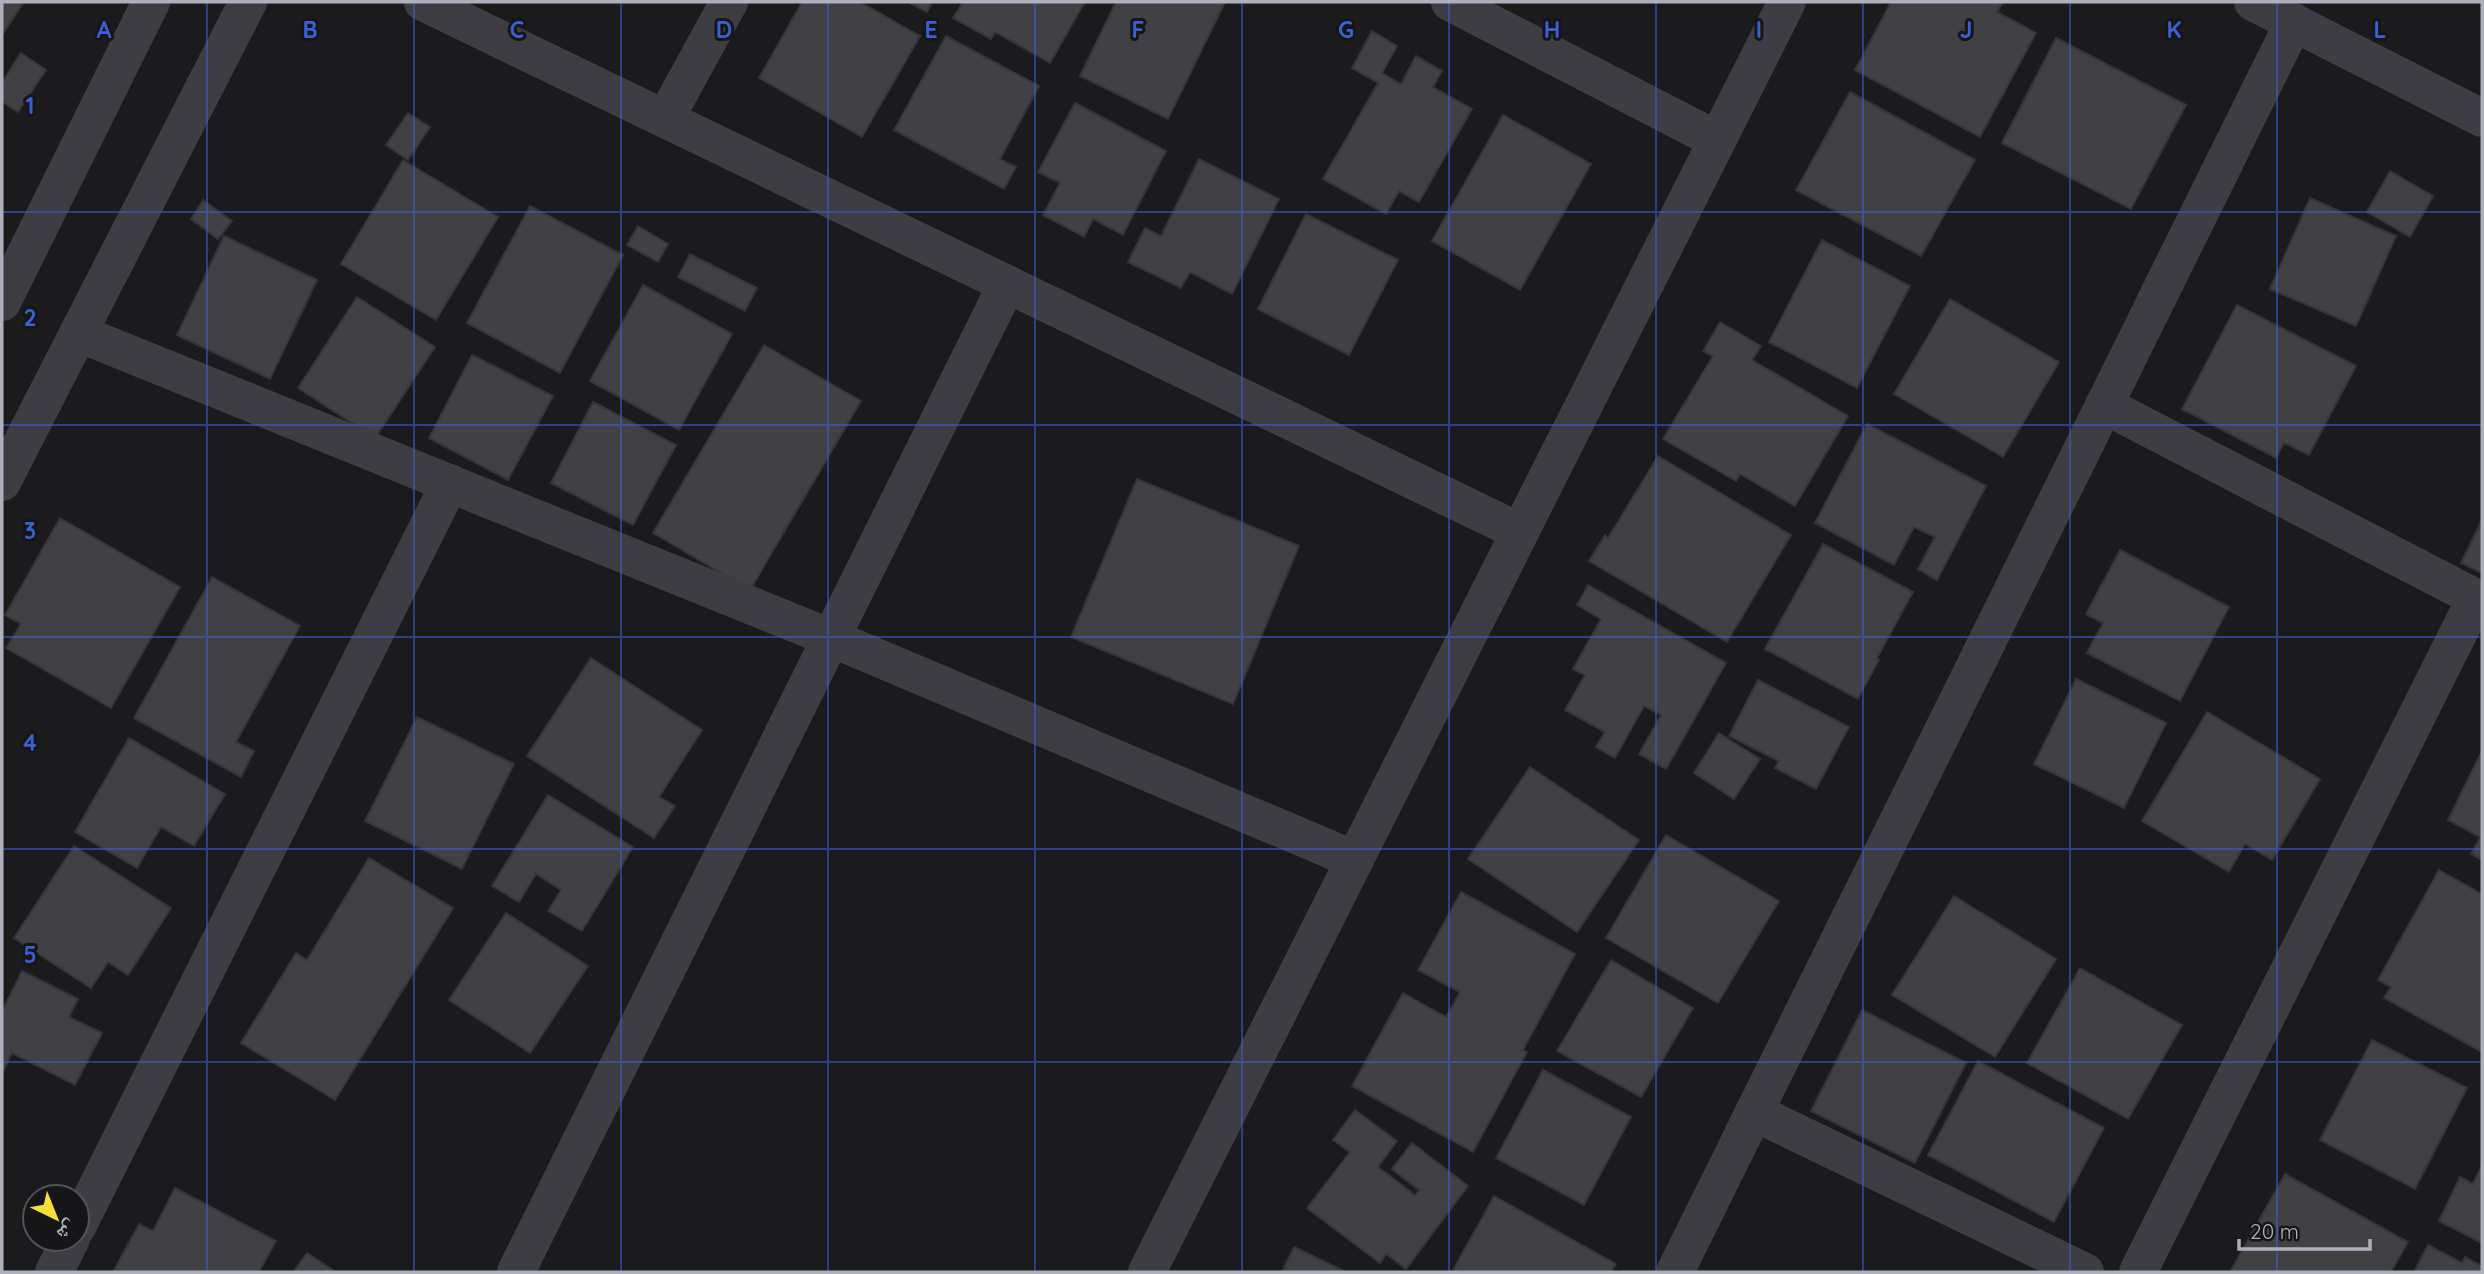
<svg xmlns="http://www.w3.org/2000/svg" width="2484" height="1274" font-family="Quicksand,'Noto Naskh Arabic',sans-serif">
<rect width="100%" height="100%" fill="#1b1b1d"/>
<g fill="#404045" stroke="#353539" stroke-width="2">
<path d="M2,2H24L2,35Z"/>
<path d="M802,2H860L920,36L862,137L759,78Z"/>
<path d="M908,2H932L927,12Z"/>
<path d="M963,2H1085L1050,63L995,32L991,39L953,18Z"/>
<path d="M1116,2H1225L1168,119L1080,76Z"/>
<path d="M1891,2H2003L1997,12L2036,33L1980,137L1855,70Z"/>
<path d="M1372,31L1397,46L1382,73L1401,84L1416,56L1442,71L1433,87L1472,109L1419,202L1399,191L1386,214L1323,179L1378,83L1352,68Z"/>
<path d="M946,36L1039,86L1000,159L1016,167L1004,189L894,130Z"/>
<path d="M2056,38L2186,105L2131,209L2002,143Z"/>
<path d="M21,53L46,70L18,112L2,102V82Z"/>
<path d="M1850,92L1975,160L1921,256L1796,190Z"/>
<path d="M1075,103L1166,151L1123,235L1093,219L1084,237L1043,215L1060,183L1038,172Z"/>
<path d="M408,113L430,127L408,160L386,145Z"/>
<path d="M1503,115L1591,164L1520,290L1432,241Z"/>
<path d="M1199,159L1279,199L1232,294L1190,272L1181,288L1128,262L1145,228L1161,236Z"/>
<path d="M403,160L498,217L436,320L341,264Z"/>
<path d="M2390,171L2433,196L2410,237L2367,212Z"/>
<path d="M2310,198L2396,236L2356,326L2270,289Z"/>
<path d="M203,200L232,221L218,239L191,219Z"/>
<path d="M530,206L623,255L560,373L467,323Z"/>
<path d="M1306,214L1398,260L1349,355L1258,309Z"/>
<path d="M638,226L668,244L658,262L627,245Z"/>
<path d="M224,236L317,280L270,379L177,335Z"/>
<path d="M1822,240L1910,286L1857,388L1769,342Z"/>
<path d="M690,254L757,288L745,311L678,277Z"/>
<path d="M643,285L732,334L679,430L590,381Z"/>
<path d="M357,297L435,347L375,438L298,388Z"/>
<path d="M1950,299L2059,362L2003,457L1894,394Z"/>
<path d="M2237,305L2356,366L2309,455L2284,443L2276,458L2182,409Z"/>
<path d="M1720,322L1761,346L1752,360L1848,416L1795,506L1740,474L1736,481L1663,439L1713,356L1703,351Z"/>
<path d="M764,345L861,401L750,590L653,533Z"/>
<path d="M472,355L553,396L508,480L429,438Z"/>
<path d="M593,402L676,445L633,525L551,483Z"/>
<path d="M1867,424L1986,486L1937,580L1918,569L1935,537L1914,527L1894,565L1815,523Z"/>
<path d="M1658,456L1791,535L1727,642L1589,561L1605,535L1608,538Z"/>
<path d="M1137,479L1299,546L1233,704L1071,637Z"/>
<path d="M60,518L180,587L111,708L6,648L21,624L5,615Z"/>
<path d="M2482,520V573L2461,563Z"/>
<path d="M1823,544L1913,592L1877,658L1879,660L1858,699L1765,649Z"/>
<path d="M2120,550L2229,607L2180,701L2087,653L2103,623L2086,614Z"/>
<path d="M212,577L300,626L236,742L254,751L241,777L134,718Z"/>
<path d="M1588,585L1726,663L1666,769L1639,754L1661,715L1644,706L1615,758L1596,747L1605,732L1565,710L1585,675L1573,669L1601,619L1577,605Z"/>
<path d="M591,658L702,730L659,797L675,806L654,838L527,756Z"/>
<path d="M2076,679L2166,723L2124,808L2034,764Z"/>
<path d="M1758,680L1849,727L1816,789L1775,768L1779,761L1729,736Z"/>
<path d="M2207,712L2320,779L2272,860L2245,844L2229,872L2142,821Z"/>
<path d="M417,717L514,764L462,869L365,821Z"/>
<path d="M1719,733L1760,759L1734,799L1694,773Z"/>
<path d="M129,738L225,794L194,846L161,827L137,868L75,832Z"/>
<path d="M2482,751V860L2471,854L2480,837L2448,820Z"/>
<path d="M1530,767L1639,840L1577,932L1468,859Z"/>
<path d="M548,795L633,847L582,931L548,911L561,890L536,874L519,902L492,886Z"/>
<path d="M1666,835L1779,901L1718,1003L1606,938Z"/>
<path d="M74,846L171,908L128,975L108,962L91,988L14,938Z"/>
<path d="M369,858L453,908L335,1100L241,1043L296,953L307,960Z"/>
<path d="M2439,870L2482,894V1052L2384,998L2391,987L2378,980Z"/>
<path d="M1461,892L1575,954L1523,1050L1527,1052L1473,1152L1352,1086L1403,993L1446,1017L1460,992L1418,970Z"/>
<path d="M1954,896L2056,959L1995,1057L1892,995Z"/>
<path d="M506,913L588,966L530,1053L449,1000Z"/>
<path d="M1611,960L1693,1008L1641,1097L1557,1051Z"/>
<path d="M2080,968L2182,1025L2128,1119L2027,1063Z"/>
<path d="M22,971L78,999L69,1017L102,1033L75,1085L12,1053L2,1074V1011Z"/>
<path d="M1862,1010L1966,1063L1915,1163L1811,1111Z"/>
<path d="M2372,1040L2467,1088L2415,1189L2320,1140Z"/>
<path d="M1978,1061L2104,1128L2054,1222L1928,1155Z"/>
<path d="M1543,1070L1631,1117L1584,1205L1496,1158Z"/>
<path d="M1355,1110L1397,1141L1378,1167L1415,1195L1419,1190L1392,1169L1412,1143L1468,1186L1406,1269L1386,1254L1380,1263L1307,1208L1350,1152L1333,1140Z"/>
<path d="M2482,1165V1243L2439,1221L2460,1177L2473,1184Z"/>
<path d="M2285,1174L2408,1242L2391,1272H2230Z"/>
<path d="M175,1188L276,1241L259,1272H113L139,1224L153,1231Z"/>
<path d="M1494,1196L1616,1264L1611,1272H1452Z"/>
<path d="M2428,1245L2462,1263L2465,1257L2482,1266V1272H2414Z"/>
<path d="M1294,1247L1346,1272H1282Z"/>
<path d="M307,1253L336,1272H293Z"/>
</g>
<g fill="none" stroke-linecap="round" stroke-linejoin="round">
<g stroke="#3e3d44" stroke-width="38">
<path d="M423,2L1520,532"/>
<path d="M1450,2L1717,140"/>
<path d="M2253,2L2482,118"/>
<path d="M665,119L729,2"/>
<path d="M2,302L151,2"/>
<path d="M78,333L831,638L1355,860"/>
<path d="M2104,405L2482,601"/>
<path d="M2,482L248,2"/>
<path d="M1754,1112L2085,1272"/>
<path d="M77,1227L450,483"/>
<path d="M54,1272L71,1239"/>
<path d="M516,1272L1007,284"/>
<path d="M1147,1272L1787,2"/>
<path d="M1675,1272L2294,22"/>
<path d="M2138,1272L2476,598"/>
</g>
</g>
<path fill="none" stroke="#3a61d3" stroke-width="2" stroke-opacity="0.55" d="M207,2V1272M414,2V1272M621,2V1272M828,2V1272M1035,2V1272M1242,2V1272M1449,2V1272M1656,2V1272M1863,2V1272M2070,2V1272M2277,2V1272M2,212H2482M2,425H2482M2,637H2482M2,849H2482M2,1062H2482"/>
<g font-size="23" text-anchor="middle" font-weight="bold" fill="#3a61d3" stroke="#161518" stroke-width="6" stroke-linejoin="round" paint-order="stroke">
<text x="104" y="38">A</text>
<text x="310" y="38">B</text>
<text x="517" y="38">C</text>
<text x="724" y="38">D</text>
<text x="931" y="38">E</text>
<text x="1138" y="38">F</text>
<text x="1346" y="38">G</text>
<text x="1552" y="38">H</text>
<text x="1759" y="38">I</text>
<text x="1966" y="38">J</text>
<text x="2174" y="38">K</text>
<text x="2380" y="38">L</text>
<text x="30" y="114">1</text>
<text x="30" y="326">2</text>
<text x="30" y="539">3</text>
<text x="30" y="751">4</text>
<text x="30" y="963">5</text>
</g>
<rect width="2484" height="1274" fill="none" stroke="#adafbd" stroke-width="7"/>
<g transform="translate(56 1218) rotate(137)"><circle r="33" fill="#161518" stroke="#52535a" stroke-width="2"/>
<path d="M0-5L12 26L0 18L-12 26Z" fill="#f6de3a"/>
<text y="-10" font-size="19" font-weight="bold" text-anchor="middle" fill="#adafbd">ش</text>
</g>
<path d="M2239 1239v10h131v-10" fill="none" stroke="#adafbd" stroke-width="3.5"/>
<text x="2250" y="1239" font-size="21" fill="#adafbd" stroke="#161518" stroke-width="5" paint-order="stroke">20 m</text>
</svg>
